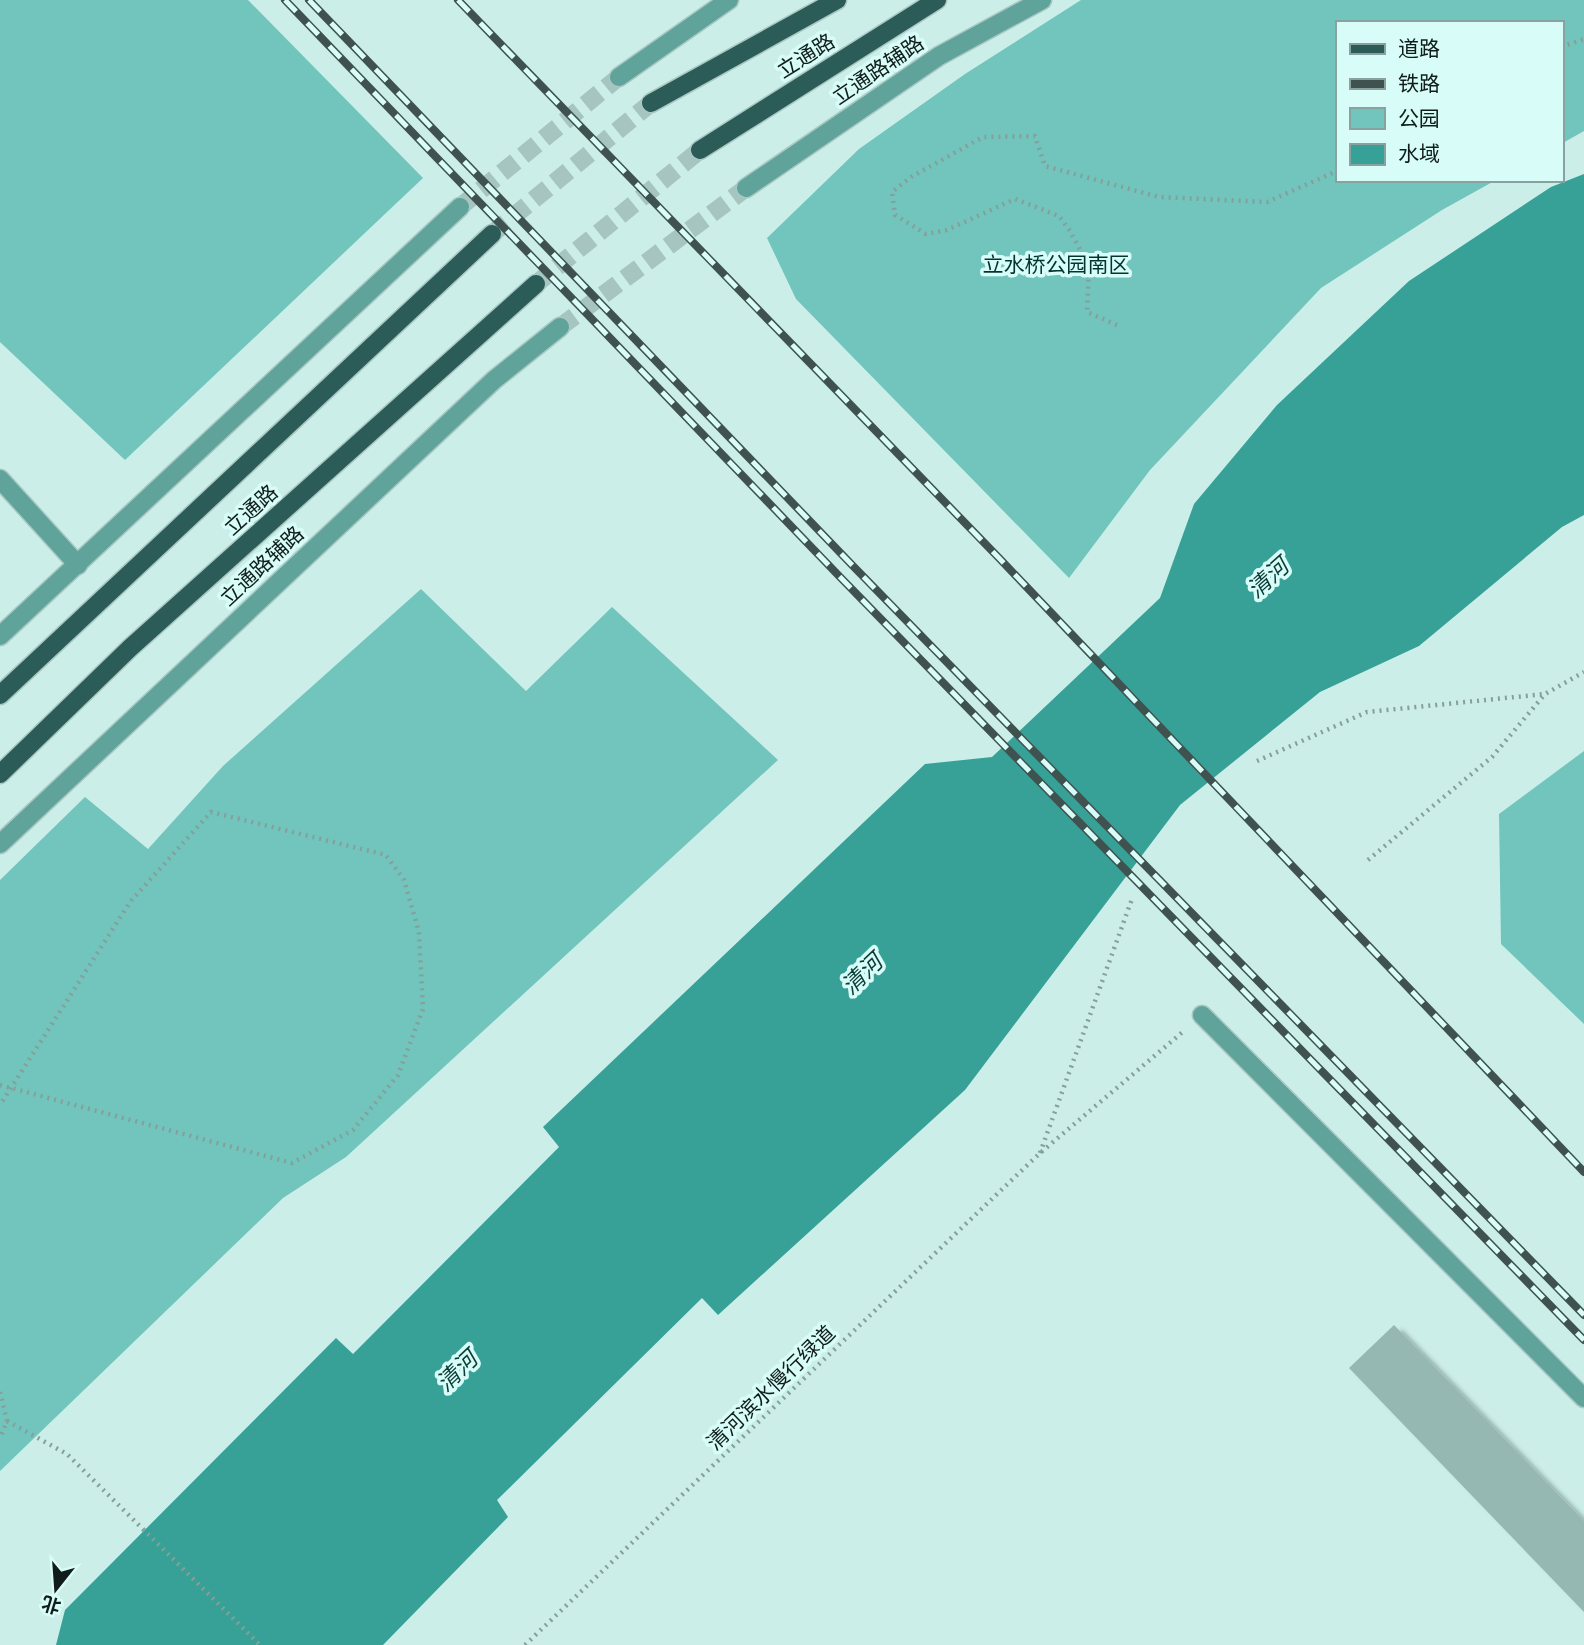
<svg xmlns="http://www.w3.org/2000/svg" width="1584" height="1645" font-family="Manrope,'Noto Sans SC',sans-serif">
<defs>
<filter id="shadow"><feDropShadow dx="8" dy="4.5" stdDeviation="2" flood-color="#0004"/></filter>
</defs>
<rect width="100%" height="100%" fill="#cbeee9"/>
<g fill="#71c5bc">
<path d="M0,0H248L423,178L125,460L0,342Z"/>
<path d="M1081,0H1584V131L1561,144V23H1337V180H1496L1442,210L1321,288L1150,470L1069,578L796,299L767,238L859,149L965,74Z"/>
<path d="M421,589L526,691L612,607L778,760L346,1157L283,1198L0,1471V880L85,797L148,849L223,766Z"/>
<path d="M1584,751V1024L1501,944L1499,814Z"/>
</g>
<path fill="#38a197" d="M1584,174V515L1562,527L1419,646L1320,692L1180,805L965,1090L718,1315L702,1298L497,1500L508,1517L383,1645H56L65,1610L336,1338L353,1354L559,1147L543,1127L925,764L992,757L1160,598L1194,504L1277,405L1409,281L1551,187Z"/>
<path fill="#96b8b3" filter="url(#shadow)" d="M1394,1325L1584,1521V1612L1349,1368Z"/>
<g fill="none" stroke-linecap="round" stroke-linejoin="round">
<g stroke="#a6c4c0" stroke-width="18" stroke-dasharray="18 9" stroke-linecap="butt">
<path d="M460,207L619,77"/>
<path d="M560,327L746,188"/>
</g>
<g stroke="#a6c4c0" stroke-width="18" stroke-dasharray="18 9" stroke-linecap="butt">
<path d="M492,234L651,103"/>
<path d="M536,284L700,150"/>
</g>
<defs>
<g id="minor">
<path d="M619,77L729,0"/>
<path d="M746,188L939,56L1042,0"/>
<path d="M0,636L460,207"/>
<path d="M0,844L494,380L560,327"/>
<path d="M1202,1015L1584,1398"/>
</g>
<path id="tertiary" d="M0,479L78,565"/>
<g id="primary">
<path d="M651,103L837,0"/>
<path d="M700,150L937,0"/>
<path d="M0,695L492,234"/>
<path d="M0,774L130,648L536,284"/>
</g>
</defs>
<use href="#minor" stroke="#a9c8c4" stroke-width="21"/>
<use href="#tertiary" stroke="#a9c8c4" stroke-width="21"/>
<use href="#primary" stroke="#a9c8c4" stroke-width="21"/>
<g stroke="#859f9b" stroke-width="4.5" stroke-dasharray="2 5" stroke-linecap="butt">
<path d="M1561,47L1584,39"/>
<path d="M1117,325L1087,312L1089,266L1070,231L1059,216L1015,199L947,230L926,234L895,215L892,192L911,177L983,137L1035,136L1045,166L1159,197L1267,202L1337,171"/>
<path d="M1257,761L1367,712L1545,694"/>
<path d="M1368,860L1492,757L1545,694L1584,672"/>
<path d="M0,1085L11,1088L292,1163L353,1130L398,1075L423,1009L419,932L404,880L386,855L211,812L130,902L11,1088L0,1105"/>
<path d="M1040,1153L1132,899"/>
<path d="M0,1392L7,1421L0,1438"/>
<path d="M7,1421L67,1454L260,1645"/>
<path d="M525,1645L1039,1154L1185,1030"/>
</g>
<use href="#minor" stroke="#5fa39b" stroke-width="18"/>
<use href="#tertiary" stroke="#5fa39b" stroke-width="18"/>
<use href="#primary" stroke="#2c5c57" stroke-width="18"/>
<defs>
<g id="rail">
<path d="M285,0L841,578L1584,1340"/>
<path d="M309,0L854,567L1584,1315"/>
<path d="M458,0L999,558L1584,1172"/>
</g>
</defs>
<use href="#rail" stroke="#3f524f" stroke-width="8"/>
<use href="#rail" stroke="#d8fcf7" stroke-width="5" stroke-dasharray="16" stroke-linecap="butt"/>
</g>
<g text-anchor="middle" stroke-width="7" stroke-linejoin="round" paint-order="stroke">
<g font-size="21" fill="#101d1b" stroke="#d8fcf7">
<text transform="translate(806 56) rotate(-32)" y="7">立通路</text>
<text transform="translate(878 70) rotate(-34)" y="7">立通路辅路</text>
<text transform="translate(251 510) rotate(-42)" y="7">立通路</text>
<text transform="translate(262 566) rotate(-43)" y="7">立通路辅路</text>
<text transform="translate(771 1388) rotate(-44)" y="7">清河滨水慢行绿道</text>
</g>
<g font-size="21" fill="#023531" stroke="#d8fcf7">
<text x="1056" y="272">立水桥公园南区</text>
</g>
<g font-size="23" font-style="italic" fill="#0c3c38" stroke="#d8fcf7">
<text transform="translate(1268 578) rotate(-42)" y="8">清河</text>
<text transform="translate(862 974) rotate(-44)" y="8">清河</text>
<text transform="translate(457 1371) rotate(-44)" y="8">清河</text>
</g>
</g>
<rect x="1336" y="21" width="228" height="161" fill="#d8fcf7" stroke="#88a39f" stroke-width="2"/>
<rect x="1350" y="44" width="35" height="10" fill="#2c5c57" stroke="#88a39f" stroke-width="2"/>
<text x="1398" y="56" font-size="21" fill="#101d1b">道路</text>
<rect x="1350" y="79" width="35" height="10" fill="#3f524f" stroke="#88a39f" stroke-width="2"/>
<text x="1398" y="91" font-size="21" fill="#101d1b">铁路</text>
<rect x="1350" y="108" width="35" height="21" fill="#71c5bc" stroke="#88a39f" stroke-width="2"/>
<text x="1398" y="126" font-size="21" fill="#101d1b">公园</text>
<rect x="1350" y="144" width="35" height="21" fill="#38a197" stroke="#88a39f" stroke-width="2"/>
<text x="1398" y="161" font-size="21" fill="#101d1b">水域</text>
<g transform="translate(56 1589) rotate(197)" stroke="#d8fcf7" stroke-width="5" paint-order="stroke">
<path d="M0-5L12 26L0 18L-12 26Z" fill="#101d1b"/>
<text y="-10" font-size="19" font-weight="bold" text-anchor="middle" fill="#101d1b">北</text>
</g>
</svg>
